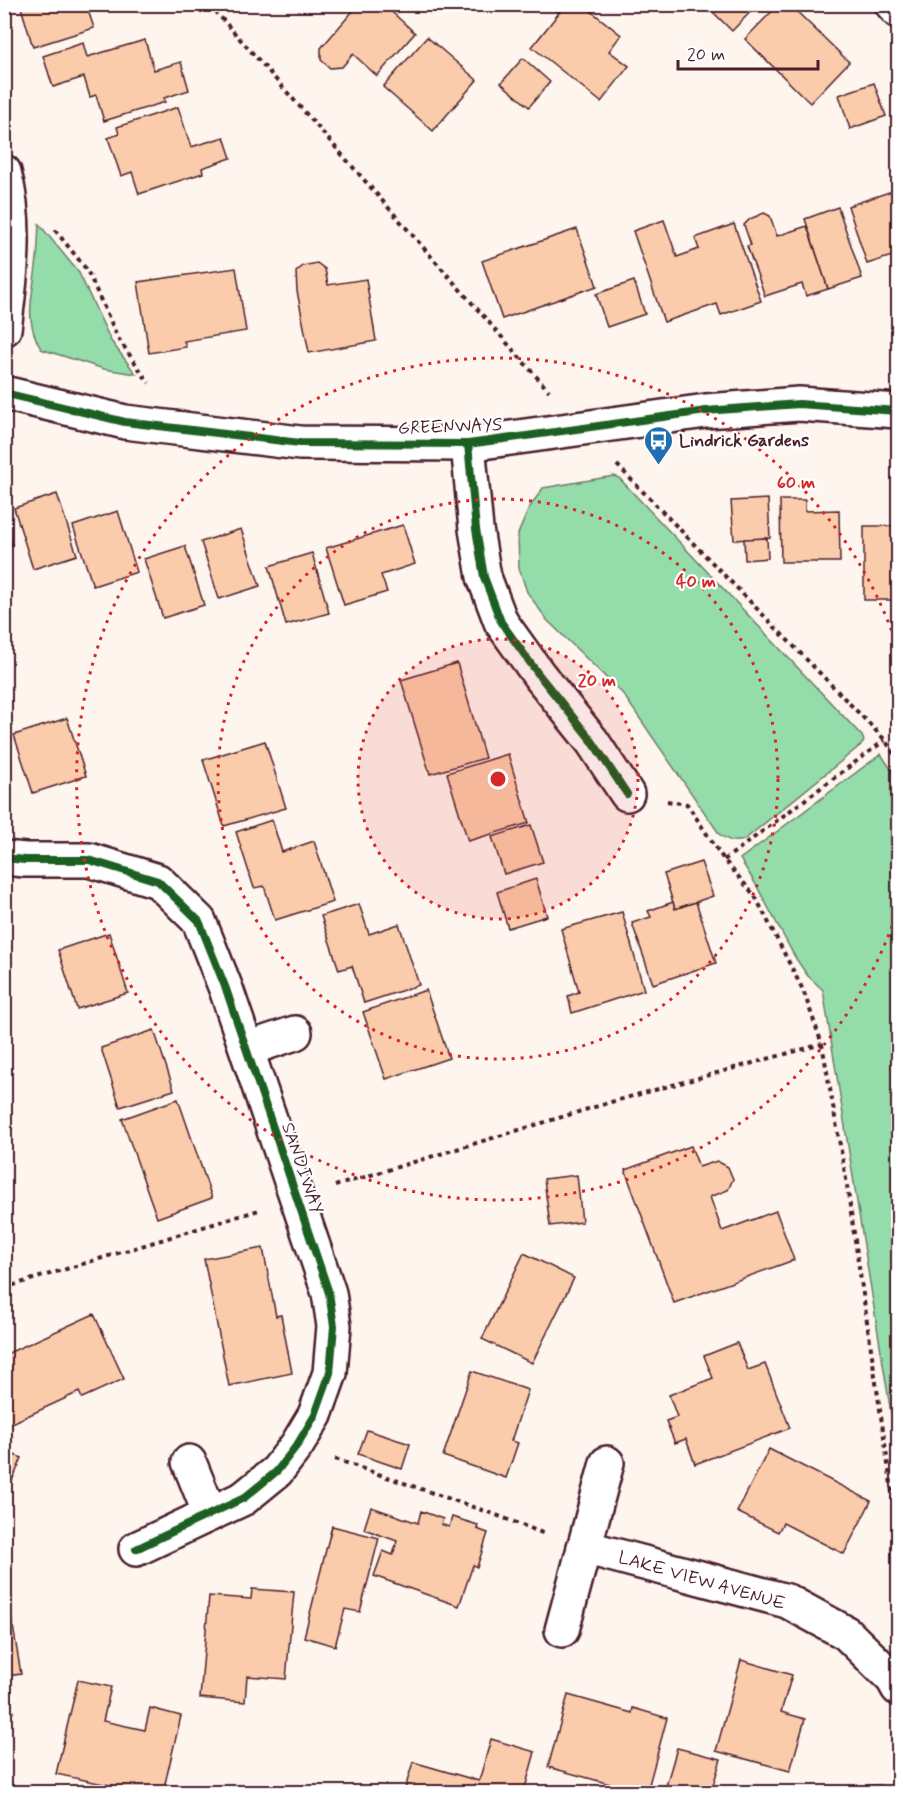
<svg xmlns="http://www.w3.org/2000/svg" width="903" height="1797" font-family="Mynerve,sans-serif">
<rect width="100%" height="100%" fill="#fef5ee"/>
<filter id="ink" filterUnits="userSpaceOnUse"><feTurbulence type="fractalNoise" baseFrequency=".0167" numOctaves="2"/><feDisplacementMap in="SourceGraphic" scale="12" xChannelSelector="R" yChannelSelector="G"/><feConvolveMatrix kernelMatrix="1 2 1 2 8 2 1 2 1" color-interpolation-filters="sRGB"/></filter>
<g filter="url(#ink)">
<g fill="#94dcaa" stroke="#6f7e6a" stroke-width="1.5">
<path d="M39,224L79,273L111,341L136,374L104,369L41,349C24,320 32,298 36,267C38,253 38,238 39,224Z"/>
<path d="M614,476L619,478L862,736L864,741L861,745L744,840C734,843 729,841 720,835L623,694L547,620L527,592L519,568L518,534L529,508L543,488Z"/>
<path d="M881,754L898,780V1450L893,1426L823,990L807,975L795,957L755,883L740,859Z"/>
</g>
<g fill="#fbccab" stroke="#4a1f2b" stroke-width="1.5">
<path d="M20,4H86L94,28L33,47Z"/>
<path d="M359,4H383L415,33L377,76L353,54L342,67L330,68L321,60V48Z"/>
<path d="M548,4H566L559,13Z"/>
<path d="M566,4H582L621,35L609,51L629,66L601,102L532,47Z"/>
<path d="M705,4H758L732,31Z"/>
<path d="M779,4H789L849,62L810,103L745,39Z"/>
<path d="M427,37L477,80L433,131L383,87Z"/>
<path d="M145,40L154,70L181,62L189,90L164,98L165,102L104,121L96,95L90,97L84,77L53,87L43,56L83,43L87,57Z"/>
<path d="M523,58L550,82L529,107L501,83Z"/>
<path d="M874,83L886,116L850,129L839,95Z"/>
<path d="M178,107L191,147L224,137L231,158L202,168L203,173L139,194L132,172L121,176L108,138L119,134L117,127Z"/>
<path d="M898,189V254L867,264L848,206Z"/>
<path d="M838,207L862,278L828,289L805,219Z"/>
<path d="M764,213L770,216L777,236L807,226L828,289L806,296L802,284L765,296L747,246L751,245L744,225L750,219Z"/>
<path d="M664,220L677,257L699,249L695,238L734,224L761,301L721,315L717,304L664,322L633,231Z"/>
<path d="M577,229L597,286L502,319L482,261Z"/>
<path d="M317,263L325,269L328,285L366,279L376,341L309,353L297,291L296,272L303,266Z"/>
<path d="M236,268L246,331L184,341L186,347L149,353L138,282Z"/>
<path d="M634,281L645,314L607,327L596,294Z"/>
<path d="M57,494L77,555L33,569L14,508Z"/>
<path d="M768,499L770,538L734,540L731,501Z"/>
<path d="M780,500H805V511L839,510L840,562H781Z"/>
<path d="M118,511L137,572L93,586L73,526Z"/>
<path d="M4,521L12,545L4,547Z"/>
<path d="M403,525L415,564L381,575L387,592L344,605L326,548Z"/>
<path d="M864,526H898V579H893V600H864Z"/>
<path d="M241,529L260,586L219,599L201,542Z"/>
<path d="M767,538L768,558L745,560L744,539Z"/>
<path d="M185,546L204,605L163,618L144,559Z"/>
<path d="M312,553L329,613L286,625L269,566Z"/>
<path d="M457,663L485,758L430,774L401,680Z"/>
<path d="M67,718L86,776L33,793L14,735Z"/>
<path d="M265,741L286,808L224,826L203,760Z"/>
<path d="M508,754L529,823L468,841L447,773Z"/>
<path d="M272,820L282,852L314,841L333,902L275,920L264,886L254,888L236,832Z"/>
<path d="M531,825L543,862L504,874L492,837Z"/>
<path d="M701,862L713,896L675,909L664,874Z"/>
<path d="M536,879L547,916L508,928L497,892Z"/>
<path d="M673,902L675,909L696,902L716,963L653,984L632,923L651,917L648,911Z"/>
<path d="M359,904L369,934L399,924L419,985L364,1003L352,966L339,970L321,916Z"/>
<path d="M622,912L644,990L572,1013L568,996L579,992L561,929Z"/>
<path d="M109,933L128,993L77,1009L58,950Z"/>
<path d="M426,990L449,1058L386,1079L363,1012Z"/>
<path d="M154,1030L174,1090L120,1107L101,1048Z"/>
<path d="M178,1099L212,1198L157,1218L122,1119Z"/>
<path d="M691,1146L699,1167L717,1161L728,1167L733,1179L728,1190L710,1197L722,1231L776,1211L794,1260L674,1303L625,1170Z"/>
<path d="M577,1175L582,1222L550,1226L544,1179Z"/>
<path d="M263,1248L276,1316L281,1315L292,1373L229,1386L204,1259Z"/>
<path d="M524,1253L574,1278L532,1363L482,1339Z"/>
<path d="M94,1314L124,1379L82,1398L79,1392L10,1424L4,1412V1355Z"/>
<path d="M737,1343L748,1370L765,1364L790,1428L695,1464L686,1439L675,1443L666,1421L677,1417L669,1395L713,1378L704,1356Z"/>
<path d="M472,1371L528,1390L511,1441L518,1443L506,1478L443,1456Z"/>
<path d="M367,1430L410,1444L402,1469L358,1454Z"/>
<path d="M769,1449L871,1501L844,1554L783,1523L778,1532L737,1512Z"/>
<path d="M4,1451L22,1458L4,1499Z"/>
<path d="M371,1507L418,1523L421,1511L443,1519L441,1524L449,1527L452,1517L478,1525L477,1529L488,1533L477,1567L473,1565L459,1606L374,1576L383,1551L393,1555L397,1541L364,1529Z"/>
<path d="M332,1526L379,1538L360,1612L345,1609L335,1646L304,1637Z"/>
<path d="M5,1578L21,1674L7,1676L13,1712L4,1713Z"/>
<path d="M252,1589L294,1592L286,1679L247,1676L245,1702L200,1698L209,1596L251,1599Z"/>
<path d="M741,1660L792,1675L781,1712L805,1719L790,1771L716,1751Z"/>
<path d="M78,1680L111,1687L103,1721L145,1730L150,1708L181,1716L163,1792H141L56,1774Z"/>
<path d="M568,1695L632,1713L633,1708L667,1718L647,1792H639L548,1767Z"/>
<path d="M491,1739L535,1752L524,1792H404L413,1762L479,1781Z"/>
<path d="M677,1748L721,1759L711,1792H688L666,1786Z"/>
<path d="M880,1785V1792H803V1791Z"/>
</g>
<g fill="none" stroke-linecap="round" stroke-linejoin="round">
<defs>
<g id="minor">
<path d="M892,4L898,11"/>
<path d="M4,172C18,223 11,277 4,329"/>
<path d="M4,393L125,422L300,443L468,444L706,411L799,404L898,411"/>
<path d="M468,444L476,529L484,577L501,622L539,675L592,741L627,794"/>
<path d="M4,858L25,860H89L158,881L199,921L226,989L329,1293L334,1326L330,1373L315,1415L297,1445L277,1471L244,1498L136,1549"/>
<path d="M247,1049L295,1033"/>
<path d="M189,1462L210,1514"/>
<path d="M584,1547L787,1601L846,1633L893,1679L898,1688"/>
<path d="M562,1630L607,1463"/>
</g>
</defs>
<use href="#minor" stroke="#4a1f2b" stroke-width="38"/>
<g stroke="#4a1f2b" stroke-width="4" stroke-dasharray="4.5 4.5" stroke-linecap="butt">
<path d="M209,4L309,117L549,391"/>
<path d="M55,230L87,270L118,338L149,383"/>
<path d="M617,465L885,740L898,760"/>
<path d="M667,801L687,804L724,860L755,896L803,990L822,1044L846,1179L898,1532"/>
<path d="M724,860L885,740"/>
<path d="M335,1186L611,1102L822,1044"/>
<path d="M4,1288L259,1210"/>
<path d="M335,1459L496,1515L545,1534"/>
</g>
<use href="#minor" stroke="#fff" stroke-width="33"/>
<defs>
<g id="cycleway">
<path d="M4,393L125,422L300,443L468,444L706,411L799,404L898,411"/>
<path d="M468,444L476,529L484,577L501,622L539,675L592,741L627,794"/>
<path d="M4,858L25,860H89L158,881L199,921L226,989L329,1293L334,1326L330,1373L315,1415L297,1445L277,1471L244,1498L136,1549"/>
</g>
</defs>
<use href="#cycleway" stroke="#fff" stroke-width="11"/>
<use href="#cycleway" stroke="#1b5e20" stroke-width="8"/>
</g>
</g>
<circle cx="498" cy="779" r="140" fill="#d62828" fill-opacity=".12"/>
<g fill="none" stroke="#d62828" stroke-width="3" stroke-dasharray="3 6">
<circle cx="498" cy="779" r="140"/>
<circle cx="498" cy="779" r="280"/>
<path d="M898 909A421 421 0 1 1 898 649"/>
</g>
<defs>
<symbol id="bus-pin" viewBox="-11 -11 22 30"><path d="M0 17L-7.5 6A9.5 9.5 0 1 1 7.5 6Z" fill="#1f6fb2" stroke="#fff"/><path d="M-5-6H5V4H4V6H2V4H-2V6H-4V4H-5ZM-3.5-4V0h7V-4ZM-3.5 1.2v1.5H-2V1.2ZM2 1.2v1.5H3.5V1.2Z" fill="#fff"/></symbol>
</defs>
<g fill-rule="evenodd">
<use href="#bus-pin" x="642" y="424" width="33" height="45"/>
</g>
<g text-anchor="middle" stroke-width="4.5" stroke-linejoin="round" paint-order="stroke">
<g font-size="18" fill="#4a1f2b" stroke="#fff">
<text transform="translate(450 426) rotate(-2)" y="6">GREENWAYS</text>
<text transform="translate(303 1168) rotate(71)" y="6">SANDIWAY</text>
<text transform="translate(702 1580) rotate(16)" y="6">LAKE VIEW AVENUE</text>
</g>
<g font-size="18" font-weight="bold" fill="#4a1f2b" stroke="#fff" text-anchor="start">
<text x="679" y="446">Lindrick Gardens</text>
</g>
</g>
<circle cx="498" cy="779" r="9" fill="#d62828" stroke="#fff" stroke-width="3"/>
<g font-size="18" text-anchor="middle" font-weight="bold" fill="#d62828" stroke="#fff" stroke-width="4.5" stroke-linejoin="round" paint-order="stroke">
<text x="796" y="488">60 m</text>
<text x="696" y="587">40 m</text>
<text x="597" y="686">20 m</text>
</g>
<rect width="903" height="1797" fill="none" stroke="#fff" stroke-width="24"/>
<rect x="12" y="12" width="879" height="1773" fill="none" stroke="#4a1f2b" stroke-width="2" filter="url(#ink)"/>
<path d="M678 60v9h140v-9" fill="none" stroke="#4a1f2b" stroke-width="3"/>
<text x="687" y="60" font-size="18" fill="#4a1f2b" stroke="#ffffff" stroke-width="4.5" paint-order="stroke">20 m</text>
</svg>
